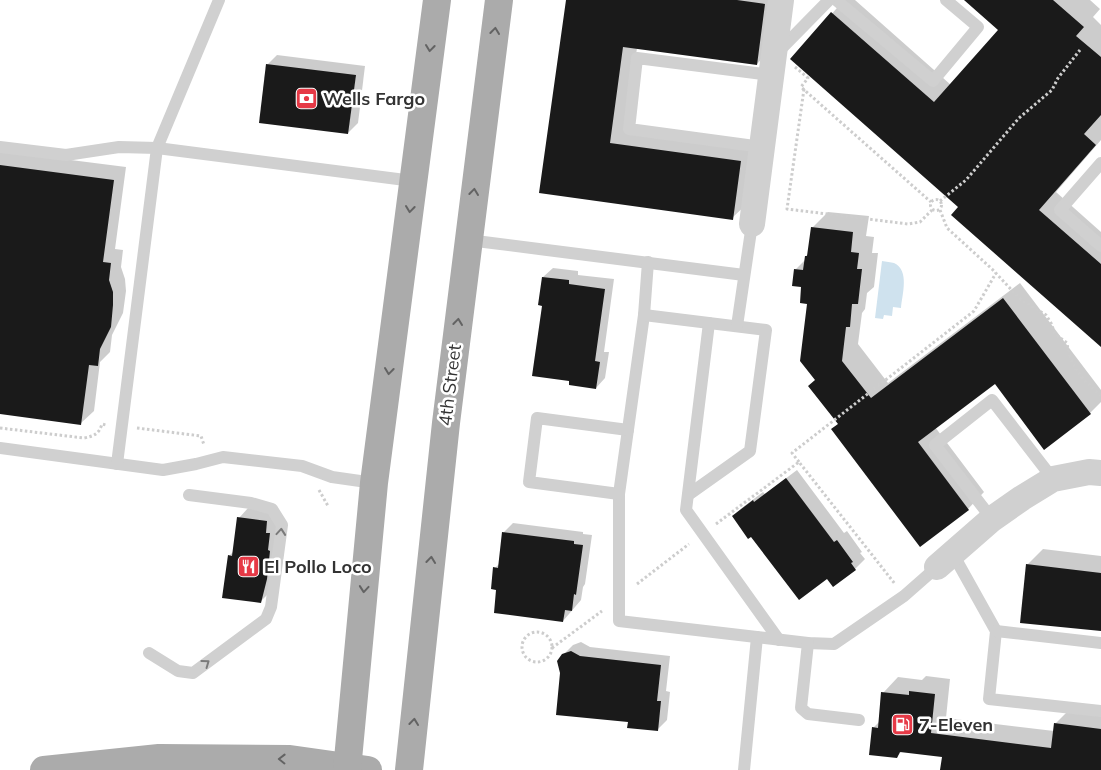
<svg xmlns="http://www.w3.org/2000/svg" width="1101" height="770" font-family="Mulish,sans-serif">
<rect width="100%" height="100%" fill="#fff"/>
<path fill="#cfe2ee" d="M882,261C886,262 891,262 894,263C910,270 902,295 901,308L893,307L892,316L884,315L883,319L875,318Z"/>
<g fill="#0003">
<path d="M567,0H780L774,46L757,64L637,48L626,126L758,144L750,201L732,218L540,192Z"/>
<path d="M844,0H855L951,85L999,29L966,0H1090L1100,9L1093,17L1101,25V140L1056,192L1101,232V346L960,206L792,59Z"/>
<path d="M277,55L365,66L358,123L348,133L267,65Z"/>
<path d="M0,151L126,167L115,249L123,250L121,267L125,279L126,291L123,313L112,335L110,352L100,362L94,411L81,423L0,413Z"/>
<path d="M828,212L869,216L866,236L874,237L872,253H878L874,287L867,293L865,309L862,313L858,344L888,383L1020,283L1101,390V402L1090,413L995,382L935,427L984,492L968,509L920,545L833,429L839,423L816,379L809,303L795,270L805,260L806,256L809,253L812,228Z"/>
<path d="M553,268L578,271V275L614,279L604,352H609L605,378L596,388L543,305V277Z"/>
<path d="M797,470L844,533L847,531L862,552L860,553L865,559L855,569L827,577L751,535L733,516L743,507L763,492L765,494Z"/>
<path d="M248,508L277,512L279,524L270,592L260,602L229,556L234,551L239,518Z"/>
<path d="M513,523L583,532V534L592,535L585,584L583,587L581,600L563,621L498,589L495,568L500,563L504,532Z"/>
<path d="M1043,549L1101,556V630L1027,565Z"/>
<path d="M581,642L590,647L670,656L666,691L670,692L667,720L657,730L629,721L563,655L573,645Z"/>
<path d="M926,676L950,679L946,718L1054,731L1055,724L1071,708L1101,712V770H942L943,756L902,751L897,756L873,728L880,721L883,693L898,677L922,680Z"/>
</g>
<g fill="#1a1a1a">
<path d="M566,0H737L765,4L757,65L623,47L610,143L741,161L733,220L539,193Z"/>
<path d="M964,0H1053L1084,27L1076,36L1101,57V115L1084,134L1096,145L1039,210L1101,264V347L951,215L958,207L790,59L831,12L934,102L998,30Z"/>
<path d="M266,64L356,75L348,134L259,123Z"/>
<path d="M0,165L114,180L103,262L111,263L109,280L113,292V305L111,327L100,349L98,366L89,365L81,425L0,414Z"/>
<path d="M811,227L853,232L851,252L859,253L857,269H862L858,304H852L850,327H846L842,361L871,398L1003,298L1091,414L1044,450L995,384L918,442L969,510L920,547L831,429L838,424L808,386L815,380L800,361L807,304L800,303L801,287L792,286L794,269L803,270L805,256H807Z"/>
<path d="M542,277L569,280V284L605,289L595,361L600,362L596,389L569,385V381L532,376L542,306L538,305Z"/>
<path d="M786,478L834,542L837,540L853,562L851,563L856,570L833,587L827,579L799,600L751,537L748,539L732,516L753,500L754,502Z"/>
<path d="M237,517L267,521L266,533H270L268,550L270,551L267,579L261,603L222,598L228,555L232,556Z"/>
<path d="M502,532L574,541V544L583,545L576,595L574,594L572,611L565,610L563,622L494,613L496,590L491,589L493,567L498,568Z"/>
<path d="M1026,564L1101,573V631L1020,623Z"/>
<path d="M571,651L580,656L661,665L657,701H661L658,731L627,728L628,722L556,715L560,673L557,661L562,654Z"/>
<path d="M909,691L935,694L931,733L1051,748L1054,723L1101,729V770H940L942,757L900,752L897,758L869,755L872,727L878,728L881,692L909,695Z"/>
</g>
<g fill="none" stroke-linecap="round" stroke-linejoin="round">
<g stroke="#cdcdcd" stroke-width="3" stroke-dasharray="2.5 2.5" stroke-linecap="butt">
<path d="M795,67L808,78L801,87L931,202"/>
<path d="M804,89L787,209L908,224L920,222L932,210"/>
<circle cx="936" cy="205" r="5.5"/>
<path d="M940,201L966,180L1019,118L1052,90L1058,78L1080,50"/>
<path d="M940,210L947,228L992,269L1020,299L1046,315L1051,323L1055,334L1067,343C1070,366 1083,382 1101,395"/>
<path d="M0,428L84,438C94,436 99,434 102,424L106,425"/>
<path d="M137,428L201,436L204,445"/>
<path d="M799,462L792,453L974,311L996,273"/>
<path d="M319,490L328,506"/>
<path d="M716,524L799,462L895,584"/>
<path d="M637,584L689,544"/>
<circle cx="537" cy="647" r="15"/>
<path d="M552,648L602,611"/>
</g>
<g stroke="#d0d0d0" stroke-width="12">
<path d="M836,0L933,81L978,27L946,0"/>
<path d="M778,52L829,0"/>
<path d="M0,147L66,155L119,147L157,148L413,181"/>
<path d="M762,147L629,129L637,58L771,75"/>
<path d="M1101,163L1060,210L1101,246"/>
<path d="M468,240L744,275"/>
<path d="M648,262L644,315L619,494V621L808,643L834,644L904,596L937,567"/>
<path d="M644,315L766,330L750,451L688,495"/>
<path d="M709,323L686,510L779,640"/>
<path d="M737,326L752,224"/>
<path d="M0,448L163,470L196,464L223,457L302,466L332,477L374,483"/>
<path d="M117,464L157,148L219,0"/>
<path d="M619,494L529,482L537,418L628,430"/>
<path d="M992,519L935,445L992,400L1053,479"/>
<path d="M953,554L996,631L989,699L1101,711"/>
<path d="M996,631L1101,643"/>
<path d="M808,643L801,708L808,714L859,720"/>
<path d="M149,653L178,671L193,673L266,619L271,607L282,525L272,509L251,503L189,495"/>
<path d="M744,770L757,637"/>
</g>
<g stroke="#d0d0d0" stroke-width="26">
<path d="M752,224L781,0"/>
<path d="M937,567L992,519L1022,498L1053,479L1089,472L1101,473"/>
</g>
<g stroke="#ababab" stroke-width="28">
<path d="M44,770L159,758L290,759L368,770"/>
<path d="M347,770L374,483L437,0"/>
<path d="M409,770L446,423L499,0"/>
</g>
</g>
<defs><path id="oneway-chevron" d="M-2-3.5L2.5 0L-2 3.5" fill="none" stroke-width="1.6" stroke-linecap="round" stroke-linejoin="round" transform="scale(1.25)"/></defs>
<g stroke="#636363">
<use href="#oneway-chevron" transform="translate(495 31) rotate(-83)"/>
<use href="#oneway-chevron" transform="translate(430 48) rotate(97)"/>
<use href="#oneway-chevron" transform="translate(474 192) rotate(-83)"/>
<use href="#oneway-chevron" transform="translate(410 209) rotate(97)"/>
<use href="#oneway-chevron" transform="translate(458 322) rotate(-83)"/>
<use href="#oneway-chevron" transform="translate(389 371) rotate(97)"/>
<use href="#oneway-chevron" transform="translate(431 560) rotate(-84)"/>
<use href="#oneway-chevron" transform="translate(364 589) rotate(95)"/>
<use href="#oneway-chevron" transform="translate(414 722) rotate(-84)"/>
<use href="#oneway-chevron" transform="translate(282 759) rotate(-179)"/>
</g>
<g stroke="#7a7a7a">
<use href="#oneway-chevron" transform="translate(281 532) rotate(-85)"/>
<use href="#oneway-chevron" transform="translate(206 663) rotate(-36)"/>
</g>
<defs>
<symbol id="bank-square" viewBox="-11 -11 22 22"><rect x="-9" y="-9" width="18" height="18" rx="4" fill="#e63946" stroke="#fff"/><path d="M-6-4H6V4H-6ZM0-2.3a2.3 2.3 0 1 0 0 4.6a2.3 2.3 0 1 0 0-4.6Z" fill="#fff"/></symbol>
<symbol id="restaurant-square" viewBox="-11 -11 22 22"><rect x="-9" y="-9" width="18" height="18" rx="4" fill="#e63946" stroke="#fff"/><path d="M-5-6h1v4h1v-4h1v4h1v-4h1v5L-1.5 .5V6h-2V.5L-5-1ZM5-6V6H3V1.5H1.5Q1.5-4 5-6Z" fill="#fff"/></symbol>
<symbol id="fuel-square" viewBox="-11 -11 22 22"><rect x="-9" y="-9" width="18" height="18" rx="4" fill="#e63946" stroke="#fff"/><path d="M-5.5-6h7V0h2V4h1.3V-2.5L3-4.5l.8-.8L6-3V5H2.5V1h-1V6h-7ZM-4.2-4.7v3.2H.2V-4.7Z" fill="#fff"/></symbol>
</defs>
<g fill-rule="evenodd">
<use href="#bank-square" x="294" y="86" width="25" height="25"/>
<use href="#restaurant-square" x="236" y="554" width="25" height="25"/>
<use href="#fuel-square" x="890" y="712" width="25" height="25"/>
</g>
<g text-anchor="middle" stroke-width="5" stroke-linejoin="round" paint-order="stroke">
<g font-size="18" font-weight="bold" fill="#333" stroke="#fff" text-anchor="start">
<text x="323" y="105">Wells Fargo</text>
<text x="264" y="573">El Pollo Loco</text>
<text x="919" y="731">7-Eleven</text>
</g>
<g font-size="18" fill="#333" stroke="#fff">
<text transform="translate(450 385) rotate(-83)" y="6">4th Street</text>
</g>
</g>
</svg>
